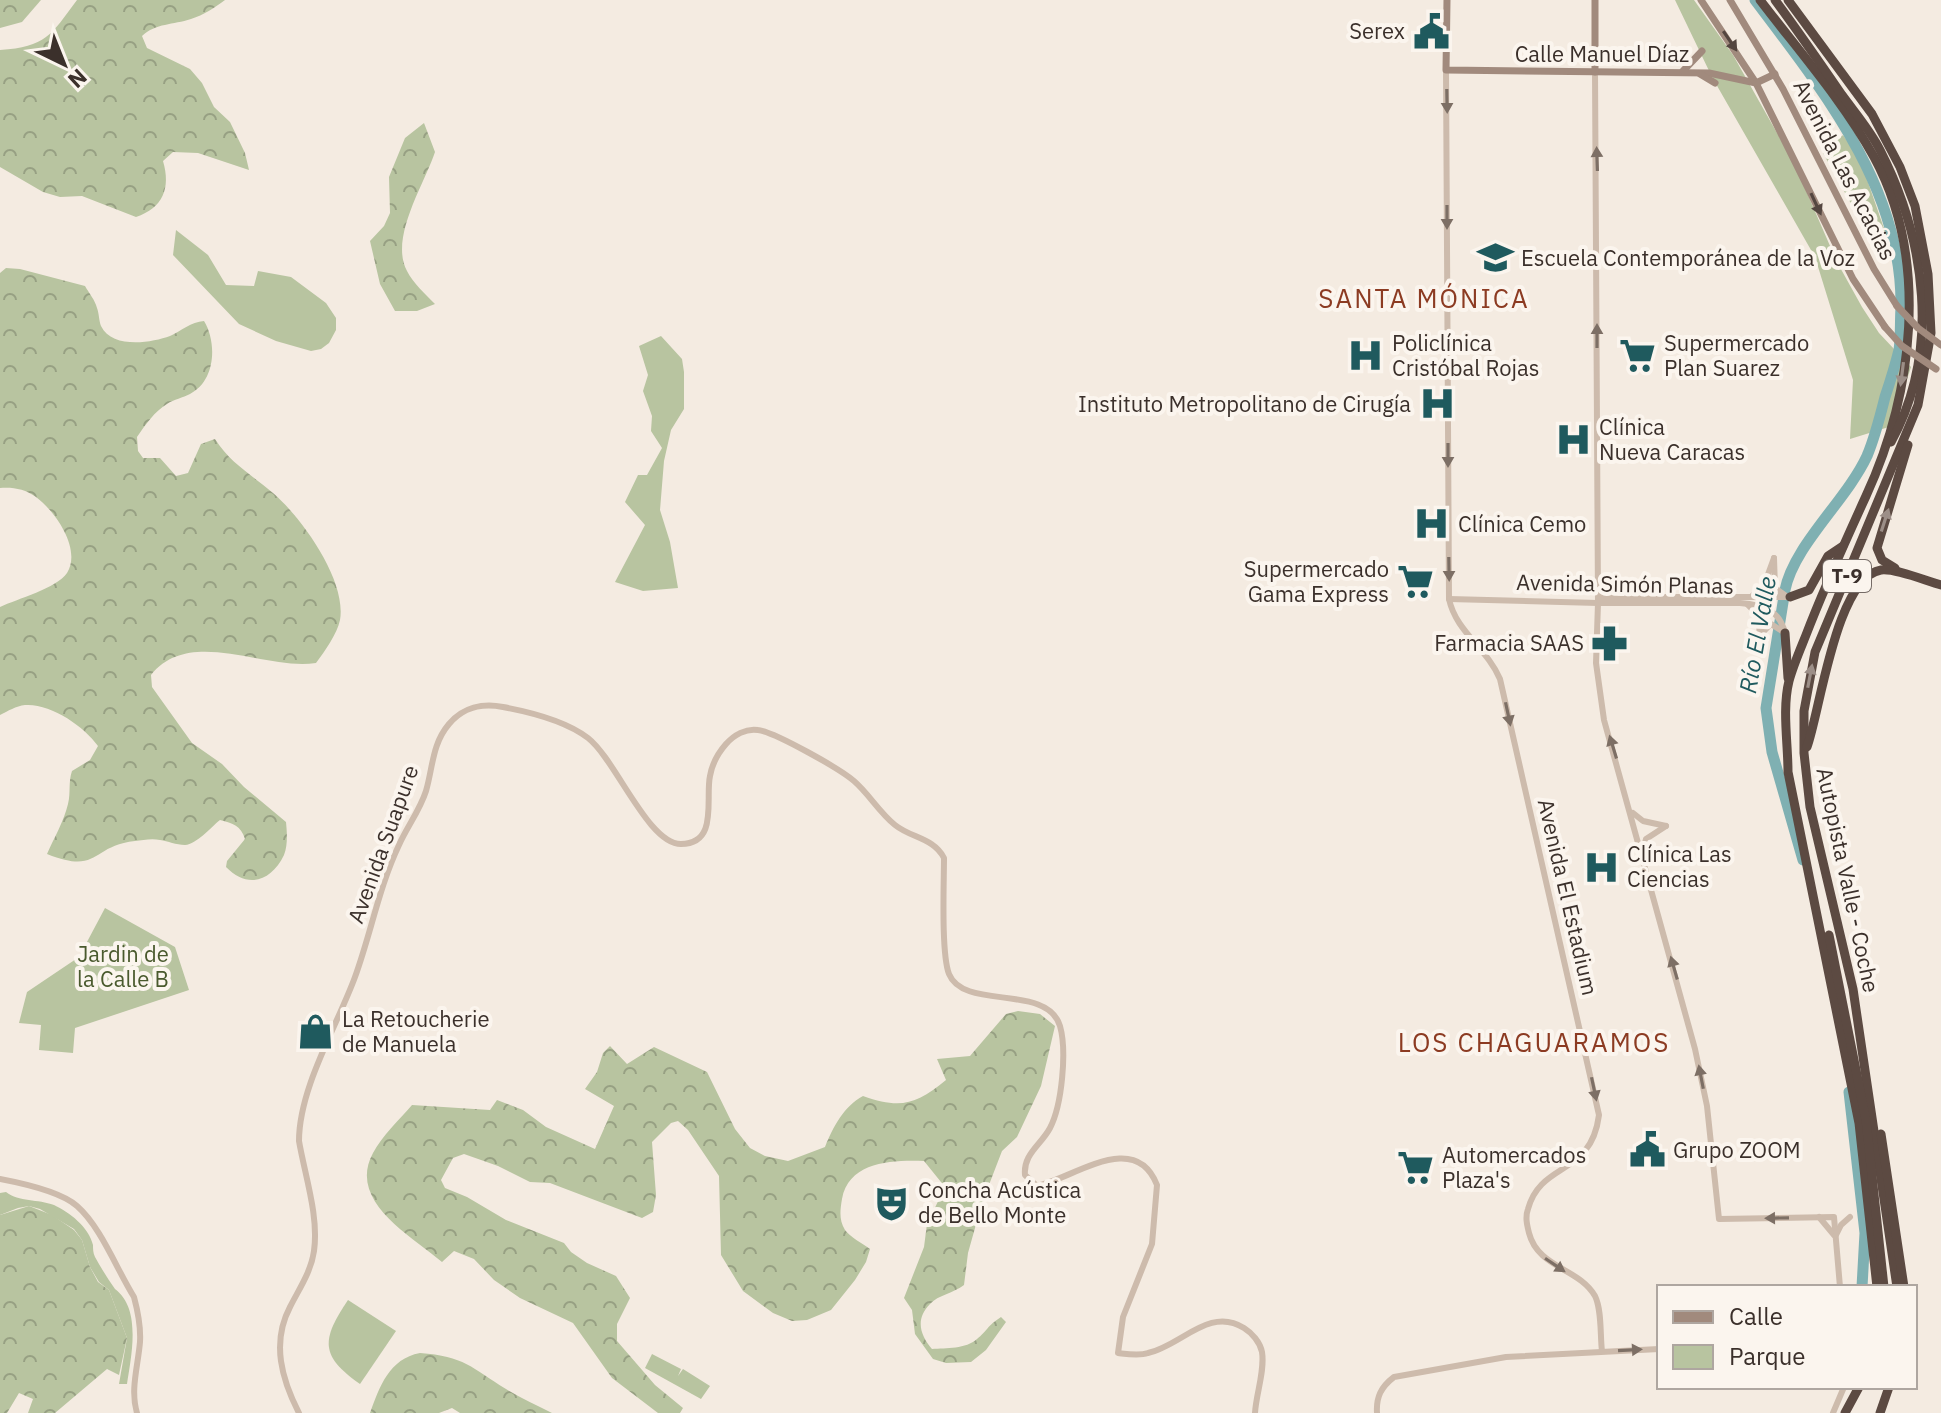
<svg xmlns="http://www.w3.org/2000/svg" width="1941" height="1413" font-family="'IBM Plex Sans',sans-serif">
<defs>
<pattern id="forest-crowns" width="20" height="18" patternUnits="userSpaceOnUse" patternTransform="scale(2)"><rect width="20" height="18" fill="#b8c4a0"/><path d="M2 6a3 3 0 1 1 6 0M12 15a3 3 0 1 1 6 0" fill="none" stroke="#97a083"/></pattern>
</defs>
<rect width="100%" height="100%" fill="#f4ebe1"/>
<g fill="url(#forest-crowns)">
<path d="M0,0H41L22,22L0,28Z"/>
<path d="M77,0H225C214,8 204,15 191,19C173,25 156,23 142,36L147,48L190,69L202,83L214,107L230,122L245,153L249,170L198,153L173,152L163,161C171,188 163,208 136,217L82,196L60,197L43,192L0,167V50C46,47 51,35 77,0Z"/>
<path d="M424,123L435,152C425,183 389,238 407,271C413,283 425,294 435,304L417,311H395L380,284L370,241L384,226L390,213L389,177L405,138Z"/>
<path d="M6,268L20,269L85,286C89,293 95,300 97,308C99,313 99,321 101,326C112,349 151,343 170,336C181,331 191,322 204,321C217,342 216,381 190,394C183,398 174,399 167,404C155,411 145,425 137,437L138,451L143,458H160L176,476L188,473L201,444L215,439C230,463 252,475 273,493C301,517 347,580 340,620C337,634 325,651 316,663C265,671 190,626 151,675L152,687L192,743L222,764L244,787L286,822C287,832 288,845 284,855C271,882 247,889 226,867L227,861L245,839C241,826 233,823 220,820C210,828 197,844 185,845C176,845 168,841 160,840C152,838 143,840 135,841C90,846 100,875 47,854C54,838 64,821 68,804C71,792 68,783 72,771L90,760L98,746C84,726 50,703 25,705C16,706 8,711 0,715V607C17,599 57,588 67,573C82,549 55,511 36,497C25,489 13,487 0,488V273Z"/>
<path d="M1018,1011L1040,1014L1055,1026L1041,1086L1017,1137L1002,1151L982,1203L968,1253L964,1285C954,1293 938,1295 930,1304C915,1319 920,1335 932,1349C946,1348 966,1349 977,1339C987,1331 987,1326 1001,1317L1006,1322L986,1350L971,1362L946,1363L933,1359L915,1334L912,1310L904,1298L924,1247L927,1224L945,1187L924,1161C893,1160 849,1161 842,1199C840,1211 839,1220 845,1230C850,1237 862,1243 870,1249L866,1262L855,1280L831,1310L807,1320L792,1321L773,1313L743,1291L721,1255L719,1176L688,1130L678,1121L671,1123L652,1142L656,1195L653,1212L642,1218L550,1183L530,1182L498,1166L464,1154L453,1158L441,1180L445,1188L467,1197L506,1220L564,1243L571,1252L587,1263L616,1276L630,1298L617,1324V1341L655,1385L683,1408L680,1413H658L612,1378L573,1323L520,1298L494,1280L474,1259L454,1251L442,1262C410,1235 347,1201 373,1153C382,1136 399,1120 412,1105L490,1110L497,1100L523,1110L546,1127L595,1149L614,1106L585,1089L597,1072L603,1053L610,1046L627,1064L654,1047L707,1072L735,1129L750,1148L765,1156L788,1161L825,1147C833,1127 844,1106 863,1096C900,1109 916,1105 946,1080L937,1059L970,1056L1006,1014Z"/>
<path d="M29,1206L52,1215L74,1230L82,1240L90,1267L98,1282L109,1290L127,1338L119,1375L107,1369L55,1413H28L33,1399L19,1393L7,1413H0V1215Z"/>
<path d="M420,1353C464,1356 472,1368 506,1389C520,1398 537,1405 552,1413H460L452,1408L439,1413H370C380,1386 389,1359 420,1353Z"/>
</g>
<g fill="#b8c4a0">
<path d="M1675,0H1694L1733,55L1794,163L1837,262L1862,307L1879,333L1911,367L1892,426L1850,439L1853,380L1815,257L1712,77Z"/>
<path d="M1843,135L1860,159L1888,240L1875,247L1823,153Z"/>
<path d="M176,230L208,255L226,285L254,286L258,271L291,277L326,303L336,318V330L329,343L321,349L311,351L276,341L239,324L173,255Z"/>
<path d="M661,336L682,359L684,372V409L671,430L664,461L660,510L670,542L678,588L643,591L615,582L645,525L625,502L638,475H647L662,448L651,431L652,416L643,391L648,375L639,346Z"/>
<path d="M105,908L175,947L189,990L75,1028L73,1053L39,1050L41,1025L19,1023L27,992L79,957Z"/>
<path d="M6,1192C19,1202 38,1199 54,1205C69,1212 89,1227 93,1245C93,1249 93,1253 95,1257C101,1268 108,1279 115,1289C142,1309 131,1357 127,1384H119L127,1338L109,1290L99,1282L90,1267L82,1240L74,1229L40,1209L29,1206L18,1208L0,1215V1193Z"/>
<path d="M348,1300L396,1331L360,1384C320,1356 321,1340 348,1300Z"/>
<path d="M652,1354L681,1369L678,1376L683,1369L710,1386L701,1399L645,1368Z"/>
</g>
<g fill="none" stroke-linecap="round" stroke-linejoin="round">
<g stroke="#7fb0b2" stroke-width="11">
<path d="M1755,0C1823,90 1903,189 1901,308C1900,322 1901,337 1899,350C1895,366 1890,382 1885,397C1880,417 1875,437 1867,456C1846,501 1794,545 1785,590L1766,708L1772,752L1803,860"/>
<path d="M1849,1092L1865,1233L1862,1287"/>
</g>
<g stroke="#cdbbac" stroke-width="6">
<path d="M1446,70L1449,599C1456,632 1487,648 1500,679L1599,1115C1591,1177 1541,1161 1528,1209C1525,1217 1527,1225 1529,1233C1538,1268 1579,1268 1595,1296C1602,1310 1600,1336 1602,1351"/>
<path d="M1595,72L1598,603L1596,663L1604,720L1695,1049L1707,1106L1719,1219L1834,1217L1840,1287"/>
<path d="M1774,558L1775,588L1786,596"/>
<path d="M1753,595L1763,588L1774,558"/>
<path d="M1598,597H1790"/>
<path d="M1449,599L1598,603H1740C1763,605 1779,609 1785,633"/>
<path d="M1748,605L1758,615L1760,635"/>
<path d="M1760,635L1771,624L1785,633"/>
<path d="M1633,813L1643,821L1666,826"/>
<path d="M1643,851L1646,839L1666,826"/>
<path d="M0,1179C21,1183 61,1192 77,1206C101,1227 117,1270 134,1297C138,1312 141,1326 140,1342C138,1366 130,1390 137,1413"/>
<path d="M1819,1217L1834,1235"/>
<path d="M1836,1235L1841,1225L1850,1217"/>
<path d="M299,1413C282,1380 271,1343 290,1307C299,1289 311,1272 314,1251C319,1216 305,1176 299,1141C299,1088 337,1026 355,977C371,933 379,887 399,845C407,827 420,810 426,791C433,767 432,744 449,724C463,707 483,703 503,707C530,712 566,721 588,738C616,760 648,844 681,844C719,844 705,798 710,776C712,764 719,752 726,744C734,735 746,728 758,730C775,732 840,769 854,781C869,794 879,812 895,825C911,838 934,838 944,858C944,883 941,953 949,974C964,1011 1047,983 1060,1026C1067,1051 1062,1105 1050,1128C1041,1145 1023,1154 1025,1175L1037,1186C1074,1178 1135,1129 1157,1185L1152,1244L1123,1317L1118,1353C1127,1354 1139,1356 1148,1353C1181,1346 1209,1306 1244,1328C1252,1333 1260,1342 1262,1352C1265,1371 1256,1394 1255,1413"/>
<path d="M1377,1413C1376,1397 1381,1387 1394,1377L1506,1357L1659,1349"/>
<path d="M1833,1413L1844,1387"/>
</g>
<g stroke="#a18a7d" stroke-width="7">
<path d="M1447,0L1446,70L1709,73L1756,83"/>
<path d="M1701,0L1756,83L1853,279L1885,327"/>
<path d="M1730,0L1783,89L1874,269L1897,306"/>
<path d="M1683,71L1702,51"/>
<path d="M1595,72V0"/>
<path d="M1700,74L1715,83"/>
<path d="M1756,83L1775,74"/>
</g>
<g stroke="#5c4a42" stroke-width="9">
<path d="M1760,0C1799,51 1843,101 1874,157C1930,260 1913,394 1866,496C1845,542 1824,588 1806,635C1800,650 1793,666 1789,681C1782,709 1788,743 1788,772L1859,1123L1877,1287"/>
<path d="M1775,0C1798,31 1820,63 1842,95C1855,113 1870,130 1880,150C1926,240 1941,351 1891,442"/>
<path d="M1788,0L1872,114L1900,167L1915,206L1928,274L1931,333L1918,405L1815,652L1804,711V753L1810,807L1853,989L1897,1287"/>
<path d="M1895,568L1882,560L1877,548L1908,445"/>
<path d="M1790,597L1809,590L1828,556L1843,546"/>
<path d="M1785,633L1788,678"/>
<path d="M1807,747C1820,712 1836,577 1881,570C1896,568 1926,581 1941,585"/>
<path d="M1829,935L1866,1120L1884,1287"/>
<path d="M1881,1134L1904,1287"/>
<path d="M1845,1413L1859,1387"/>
<path d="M1880,1413L1889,1387"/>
</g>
<g stroke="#a18a7d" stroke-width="7">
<path d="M1897,306L1918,328L1941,345"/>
<path d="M1885,327L1902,346L1936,369"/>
</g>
</g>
<defs><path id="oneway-solid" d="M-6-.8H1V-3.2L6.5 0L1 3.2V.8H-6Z" transform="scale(2)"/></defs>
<g fill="#544640">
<use href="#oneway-solid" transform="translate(1730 41) rotate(56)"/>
<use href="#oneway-solid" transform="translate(1816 204) rotate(65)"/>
</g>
<g fill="#7d6f65">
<use href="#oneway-solid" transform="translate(1447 101) rotate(89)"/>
<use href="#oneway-solid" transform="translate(1597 159) rotate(-92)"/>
<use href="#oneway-solid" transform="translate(1447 217) rotate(90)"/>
<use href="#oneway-solid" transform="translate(1597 336) rotate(-90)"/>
<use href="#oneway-solid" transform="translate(1448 455) rotate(90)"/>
<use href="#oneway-solid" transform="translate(1449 569) rotate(89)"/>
<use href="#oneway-solid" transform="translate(1508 714) rotate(78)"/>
<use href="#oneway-solid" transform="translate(1613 747) rotate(-107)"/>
<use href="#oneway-solid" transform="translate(1674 968) rotate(-106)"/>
<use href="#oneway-solid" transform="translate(1701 1077) rotate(-101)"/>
<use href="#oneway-solid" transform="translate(1594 1089) rotate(78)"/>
<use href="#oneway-solid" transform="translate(1777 1218) rotate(179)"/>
<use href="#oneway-solid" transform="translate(1555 1265) rotate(34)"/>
<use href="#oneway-solid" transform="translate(1630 1350) rotate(-3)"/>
</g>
<g fill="#9c8e87">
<use href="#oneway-solid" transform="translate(1902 374) rotate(97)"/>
<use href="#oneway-solid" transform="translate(1885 520) rotate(-72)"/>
<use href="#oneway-solid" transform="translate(1810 676) rotate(-79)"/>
</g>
<defs>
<symbol id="civic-bare" viewBox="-9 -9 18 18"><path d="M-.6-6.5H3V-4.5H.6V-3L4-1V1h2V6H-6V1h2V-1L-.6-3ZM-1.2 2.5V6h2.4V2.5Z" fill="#1f5a5e" stroke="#fbf5ee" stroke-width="2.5" paint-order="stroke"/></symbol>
<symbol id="university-bare" viewBox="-9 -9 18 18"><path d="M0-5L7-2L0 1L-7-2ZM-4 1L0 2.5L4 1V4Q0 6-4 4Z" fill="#1f5a5e" stroke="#fbf5ee" stroke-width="2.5" paint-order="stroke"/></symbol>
<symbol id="hospital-bare" viewBox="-9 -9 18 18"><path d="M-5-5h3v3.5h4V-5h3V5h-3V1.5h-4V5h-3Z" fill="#1f5a5e" stroke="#fbf5ee" stroke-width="2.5" paint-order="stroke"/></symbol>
<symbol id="supermarket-bare" viewBox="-9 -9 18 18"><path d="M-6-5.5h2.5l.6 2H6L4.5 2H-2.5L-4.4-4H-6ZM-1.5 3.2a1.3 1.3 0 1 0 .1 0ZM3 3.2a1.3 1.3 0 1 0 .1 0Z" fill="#1f5a5e" stroke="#fbf5ee" stroke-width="2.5" paint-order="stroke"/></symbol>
<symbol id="pharmacy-bare" viewBox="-9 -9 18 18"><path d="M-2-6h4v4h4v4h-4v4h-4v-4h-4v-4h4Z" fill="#1f5a5e" stroke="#fbf5ee" stroke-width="2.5" paint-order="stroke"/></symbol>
<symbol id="shop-bare" viewBox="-9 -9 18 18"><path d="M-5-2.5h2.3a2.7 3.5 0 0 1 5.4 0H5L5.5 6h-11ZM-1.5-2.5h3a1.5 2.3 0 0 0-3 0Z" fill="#1f5a5e" stroke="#fbf5ee" stroke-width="2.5" paint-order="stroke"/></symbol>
<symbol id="theatre-bare" viewBox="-9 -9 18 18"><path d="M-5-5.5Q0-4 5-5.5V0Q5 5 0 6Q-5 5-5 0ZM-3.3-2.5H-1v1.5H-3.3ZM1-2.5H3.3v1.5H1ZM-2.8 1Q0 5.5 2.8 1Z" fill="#1f5a5e" stroke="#fbf5ee" stroke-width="2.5" paint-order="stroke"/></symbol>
</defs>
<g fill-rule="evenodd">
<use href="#civic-bare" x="1406" y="6" width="51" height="51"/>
<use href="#university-bare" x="1470" y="232" width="51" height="51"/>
<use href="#hospital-bare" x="1340" y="330" width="51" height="51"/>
<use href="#supermarket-bare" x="1612" y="330" width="51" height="51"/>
<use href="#hospital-bare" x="1412" y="378" width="51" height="51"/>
<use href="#hospital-bare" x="1548" y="414" width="51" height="51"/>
<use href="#hospital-bare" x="1406" y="498" width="51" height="51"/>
<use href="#supermarket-bare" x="1390" y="556" width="51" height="51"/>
<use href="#pharmacy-bare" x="1584" y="618" width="51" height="51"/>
<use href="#hospital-bare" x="1576" y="842" width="51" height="51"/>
<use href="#shop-bare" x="290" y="1006" width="51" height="51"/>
<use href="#civic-bare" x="1622" y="1124" width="51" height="51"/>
<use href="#supermarket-bare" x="1390" y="1142" width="51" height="51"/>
<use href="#theatre-bare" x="866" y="1178" width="51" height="51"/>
</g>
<g text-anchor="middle" stroke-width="8" stroke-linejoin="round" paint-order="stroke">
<rect fill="#fbf5ee" stroke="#756b66" stroke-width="2" x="1823" y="560" width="48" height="32" rx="6"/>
<g font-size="20" font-weight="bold" fill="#3b302b">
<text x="1847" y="583">T-9</text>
</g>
<g font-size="22" fill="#3b302b" stroke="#fbf5ee" text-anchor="start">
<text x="1405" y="39" text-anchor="end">Serex</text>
<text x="1521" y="266">Escuela Contemporánea de la Voz</text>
<text x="1392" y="351">Policlínica<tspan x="1392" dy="25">Cristóbal Rojas</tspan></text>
<text x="1664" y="351">Supermercado<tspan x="1664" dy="25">Plan Suarez</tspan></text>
<text x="1411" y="412" text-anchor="end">Instituto Metropolitano de Cirugía</text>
<text x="1599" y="435">Clínica<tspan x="1599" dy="25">Nueva Caracas</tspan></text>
<text x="1458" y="532">Clínica Cemo</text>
<text x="1389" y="577" text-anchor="end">Supermercado<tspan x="1389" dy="25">Gama Express</tspan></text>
<text x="1584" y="651" text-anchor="end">Farmacia SAAS</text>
<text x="1627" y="862">Clínica Las<tspan x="1627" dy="25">Ciencias</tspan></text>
<text x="342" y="1027">La Retoucherie<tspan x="342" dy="25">de Manuela</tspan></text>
<text x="1673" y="1158">Grupo ZOOM</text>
<text x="1442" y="1163">Automercados<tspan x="1442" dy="25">Plaza's</tspan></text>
<text x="918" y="1198">Concha Acústica<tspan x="918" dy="25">de Bello Monte</tspan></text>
</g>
<g font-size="22" fill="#3b302b" stroke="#fbf5ee">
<text x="1602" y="62">Calle Manuel Díaz</text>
<text transform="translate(1845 170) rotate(63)" y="8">Avenida Las Acacias</text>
<text transform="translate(1625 584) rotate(1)" y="8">Avenida Simón Planas</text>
<text transform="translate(383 844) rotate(-70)" y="8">Avenida Suapure</text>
<text transform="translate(1848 880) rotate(78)" y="8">Autopista Valle - Coche</text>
<text transform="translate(1568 897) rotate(77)" y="8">Avenida El Estadium</text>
</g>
<g font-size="22" fill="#4a5a2e" stroke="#fbf5ee">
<text x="123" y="962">Jardin de<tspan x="123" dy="25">la Calle B</tspan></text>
</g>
<g font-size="24" font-style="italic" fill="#1f5a5e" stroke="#fbf5ee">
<text transform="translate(1758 635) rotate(-80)" y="8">Río El Valle</text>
</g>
<g font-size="26" letter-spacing="2" fill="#8c3b22" stroke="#fbf5ee">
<text x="1424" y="308">SANTA MÓNICA</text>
<text x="1534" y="1052">LOS CHAGUARAMOS</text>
</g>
</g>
<rect x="1657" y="1285" width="260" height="104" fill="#fbf5ee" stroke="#aea6a0" stroke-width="2"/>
<rect x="1673" y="1311" width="40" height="12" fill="#a18a7d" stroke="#aea6a0" stroke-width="2"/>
<text x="1729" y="1325" font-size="24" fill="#3b302b">Calle</text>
<rect x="1673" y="1345" width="40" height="24" fill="#b8c4a0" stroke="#aea6a0" stroke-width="2"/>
<text x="1729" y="1365" font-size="24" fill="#3b302b">Parque</text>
<g transform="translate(64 64) rotate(137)" stroke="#fbf5ee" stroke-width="6" paint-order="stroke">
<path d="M0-6L14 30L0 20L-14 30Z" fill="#3b302b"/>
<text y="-12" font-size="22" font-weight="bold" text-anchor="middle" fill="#3b302b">N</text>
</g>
</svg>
